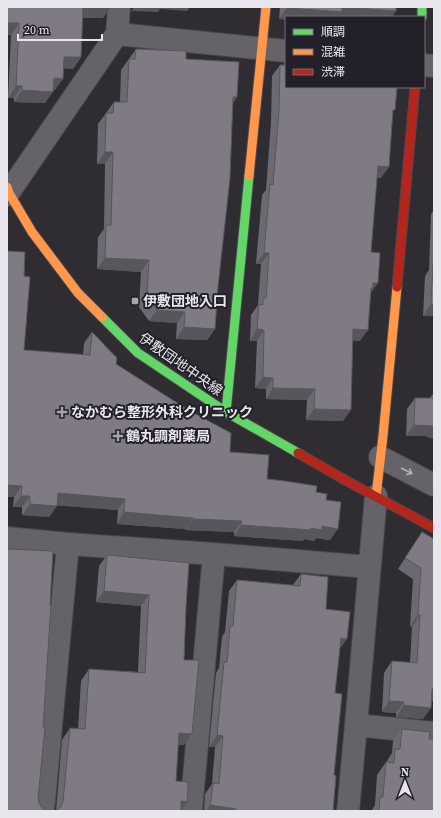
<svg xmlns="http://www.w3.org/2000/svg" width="441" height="818" font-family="'Source Serif 4','Noto Sans JP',serif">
<rect width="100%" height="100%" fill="#2f2c32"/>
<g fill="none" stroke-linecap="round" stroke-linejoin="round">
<defs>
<g id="street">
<path d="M117,34L119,7"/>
<path d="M424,65L434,66"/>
<path d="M7,195L117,34L286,51"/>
<path d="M380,457L434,485"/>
<path d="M7,538L68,544L214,554L369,567"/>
<path d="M356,725L434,733"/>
<path d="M43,811L68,544"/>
<path d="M191,811L214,554"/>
<path d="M348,811L356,725L376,496"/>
</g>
<g id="fast">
<path d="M422,7V17"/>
<path d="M102,317L138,353L226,412L298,453"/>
<path d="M226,412L249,176"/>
</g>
<g id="slow">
<path d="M249,176L266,7"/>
<path d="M7,187L9,193L32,232L78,293L102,317"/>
<path d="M376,496L383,436L397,287"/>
</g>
<g id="jam">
<path d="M397,287L415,87"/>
<path d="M298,453L345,480L434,528"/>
</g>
</defs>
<use href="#street" stroke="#49474c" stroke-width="24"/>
<use href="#fast" stroke="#49474c" stroke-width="11"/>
<use href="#slow" stroke="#49474c" stroke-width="11"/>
<use href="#jam" stroke="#49474c" stroke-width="11"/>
<use href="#street" stroke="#656368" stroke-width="22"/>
<use href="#fast" stroke="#63d668" stroke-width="9"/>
<use href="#slow" stroke="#ff974d" stroke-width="9"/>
<use href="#jam" stroke="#b3261e" stroke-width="9"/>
</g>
<g fill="#6d6972">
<path d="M7,7L103,18H83L81,57L73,69L63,68L55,90H53L45,103L14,102V98H8L11,35H7Z"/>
<path d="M280,7H396L279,19Z"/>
<path d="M136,49L186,59L233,103L218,287L215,329L207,340L176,339L177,323L149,321L139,307L141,272L97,269L98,237L104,229L105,164H97L98,124L114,102H120L121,70Z"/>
<path d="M280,65L393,113L381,178H377L371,252L370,294L360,341L353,340L343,421L306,420L307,400L266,399V389L255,388L257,341H250L251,315L258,305L261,264H256L262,195L266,190L271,122L272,76Z"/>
<path d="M434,188V316H423L425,276L429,270L431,214L433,211Z"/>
<path d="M7,251L24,276V350L83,355L84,343L92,332L116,364L230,452L267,479L316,492L326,500L330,540L316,538L314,541L304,539L303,541L234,536V532L185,530V529L117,524L118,510L57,505L49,517L22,515V507H13L14,497H7Z"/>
<path d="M434,384V439L425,436H406L407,409L415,398H430L433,394Z"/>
<path d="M422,532L434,539V701H431L423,719L396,717V713L382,712L384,673L392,661L410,663L412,627L410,626L413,579L398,569Z"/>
<path d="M107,555L186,606L184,660V745H178L176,781L181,810L56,811L62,740L70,728L78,729L81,681L89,669L138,672L141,606L96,602L99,566Z"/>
<path d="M301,574L326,609L339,650L335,693L333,811H204L205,794L212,784L215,747H209L216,673L219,668L222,637L225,632L229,591L237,580L293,585Z"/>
<path d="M402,729L429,739L434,811H372V810L375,805L377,775L386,762H387V761L392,753L393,741Z"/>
</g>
<g fill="#59555c">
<path d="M83,7H111L103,18H76Z"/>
<path d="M134,7H190L187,11L160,9L158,12L131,11Z"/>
<path d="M342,7L396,11L392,17H286V20L279,19L287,8Z"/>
<path d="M7,23H19L11,35H7Z"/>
<path d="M64,57H81L73,69L56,68Z"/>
<path d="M54,78L63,79L55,90H46Z"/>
<path d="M16,86H22L14,98H8Z"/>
<path d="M22,90L53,92L45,103L14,102Z"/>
<path d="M233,97H237L229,109Z"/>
<path d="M105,152H113L105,164H97Z"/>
<path d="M378,166L389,167L381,178L370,177Z"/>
<path d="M264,253H269L261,264H256Z"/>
<path d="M105,258L149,260L141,272L97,269Z"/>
<path d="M373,283H378L370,294H368Z"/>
<path d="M431,304L434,305V316H423Z"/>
<path d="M157,310L185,312L177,323L149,321Z"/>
<path d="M184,327L215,329L207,340L176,339Z"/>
<path d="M257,329L264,330L257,341H250Z"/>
<path d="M353,329L368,330L360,341L345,340Z"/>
<path d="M263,377L273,378L266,389L255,388Z"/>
<path d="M273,388L315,389L307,400L266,399Z"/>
<path d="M314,409L351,410L343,421L306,420Z"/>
<path d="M414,425L434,426V439L425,436H406Z"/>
<path d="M7,485L22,486L14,497H7Z"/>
<path d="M58,493L125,499L118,510L50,505Z"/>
<path d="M21,496H30L22,507H13Z"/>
<path d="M30,504L57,506L49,517L22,515Z"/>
<path d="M124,512L193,518L185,529L117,524Z"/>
<path d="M193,519L242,521L234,532L185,530Z"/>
<path d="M241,525L311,528L322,526L338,529L330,540L316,538L314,541L304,539L303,541L234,536Z"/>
<path d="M104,591L149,595L141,606L96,602Z"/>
<path d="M418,615H420L412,627L410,626Z"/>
<path d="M341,638L347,639L339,650Z"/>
<path d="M432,689H434V701L425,700Z"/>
<path d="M389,701L404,702L396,713L382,712Z"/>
<path d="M404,705L431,708L423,719L396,717Z"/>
<path d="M179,733L192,734L184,745H171Z"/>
<path d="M217,735L223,736L215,747H209Z"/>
<path d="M181,801L187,802L181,811Z"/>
<path d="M210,805L236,809L234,811H206Z"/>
</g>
<g fill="#7f7a84" stroke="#59555c">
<path d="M7,7H83L81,57H64L63,79L54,78L53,92L22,90V86H16L19,23H7Z"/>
<path d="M287,7H396V11L342,7V12L287,8Z"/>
<path d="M136,49L186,51V59L239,62L237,97H233L230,178L218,287L215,329L184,327L185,312L157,310L147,296L149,260L105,258L106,225H111L113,152H105L106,113H113L114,102H127L129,59H135Z"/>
<path d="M280,65H286V87H397L395,110H393L389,167L378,166L371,252L380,253L378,283H373V288H371L368,330L353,329L351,410L314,409L315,389L273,388V378L263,377L264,330L257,329L259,304L263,305V298H266L269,253H264L270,184L273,185L279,111Z"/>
<path d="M7,251L25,252L24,276L30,277L24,350L90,355L92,332L117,358L116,364L190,411L231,433L230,452L269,455L267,479L285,481L317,486L316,492L327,494L326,500L341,502L338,529L322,526V530L311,528V530L241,525L242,521L193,519V518L124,512L125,499L58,493L57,506L30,504V496H21L22,486L7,485Z"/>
<path d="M433,264H434V305L431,304Z"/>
<path d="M434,393V426L414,425L415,398H434Z"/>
<path d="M422,532L434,539V689H432L431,708L404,705V702L389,701L392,661L417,663L420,615H418L421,568L405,558Z"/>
<path d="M7,549L53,551L50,605H51L43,727H45L38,799L40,805L44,810L47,811H7Z"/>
<path d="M107,555L189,563L186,606L184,660H199L192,734L179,733L176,781L188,782L187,802L181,801V811H55L61,807L63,801L70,728L85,729L89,669L145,673L149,595L104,591Z"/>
<path d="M301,574L328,577L326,609L350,612L347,639L341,638L335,693L342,694L334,775L336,776L333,811H236V809L210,805L211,801L213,783L219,784L223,736L217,735L224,662H227L230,626H233L237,580L300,586Z"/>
<path d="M402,729L430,732L429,739H434V811H379L380,797H383L386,762L394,763L395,749H400Z"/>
</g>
<defs><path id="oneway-shaft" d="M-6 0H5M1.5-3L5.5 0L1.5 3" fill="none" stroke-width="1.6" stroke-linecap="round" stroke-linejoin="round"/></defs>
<use stroke="#b4b1b7" href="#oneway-shaft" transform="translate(407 471) rotate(27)"/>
<g fill="#a7a4ab" stroke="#24202a" stroke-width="1.5">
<rect x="131" y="297" width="8" height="8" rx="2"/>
<path d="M60 406h4v4h4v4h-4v4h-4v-4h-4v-4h4z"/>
<path d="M116 430h4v4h4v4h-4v4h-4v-4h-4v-4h4z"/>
</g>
<g text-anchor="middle" stroke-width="4" stroke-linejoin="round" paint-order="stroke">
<g font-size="14" font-weight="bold" fill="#e8e5ec" stroke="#24202a" text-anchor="start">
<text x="143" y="306">伊敷団地入口</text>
<text x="71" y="417">なかむら整形外科クリニック</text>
<text x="126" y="441">鶴丸調剤薬局</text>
</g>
<g font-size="14" fill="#e8e5ec" stroke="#24202a">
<text transform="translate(181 364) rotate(35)" y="5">伊敷団地中央線</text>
</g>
</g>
<rect width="441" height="818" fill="none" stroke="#e8e5ec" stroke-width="16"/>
<rect x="285" y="16" width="140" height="72" fill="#24202a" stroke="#726f78"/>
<rect x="293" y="29" width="20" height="6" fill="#63d668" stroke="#726f78"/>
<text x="321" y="36" font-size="12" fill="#e8e5ec">順調</text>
<rect x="293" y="49" width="20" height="6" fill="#ff974d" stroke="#726f78"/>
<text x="321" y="56" font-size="12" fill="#e8e5ec">混雑</text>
<rect x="293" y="69" width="20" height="6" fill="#b3261e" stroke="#726f78"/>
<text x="321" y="76" font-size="12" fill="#e8e5ec">渋滞</text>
<g transform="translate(405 782)" stroke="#24202a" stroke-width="3" paint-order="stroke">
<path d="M0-3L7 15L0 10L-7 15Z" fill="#e8e5ec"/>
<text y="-6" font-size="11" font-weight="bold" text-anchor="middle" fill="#e8e5ec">N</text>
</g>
<path d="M18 34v6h84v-6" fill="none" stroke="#e8e5ec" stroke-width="2"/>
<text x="24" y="34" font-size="12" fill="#e8e5ec" stroke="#24202a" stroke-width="3" paint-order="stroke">20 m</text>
</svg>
